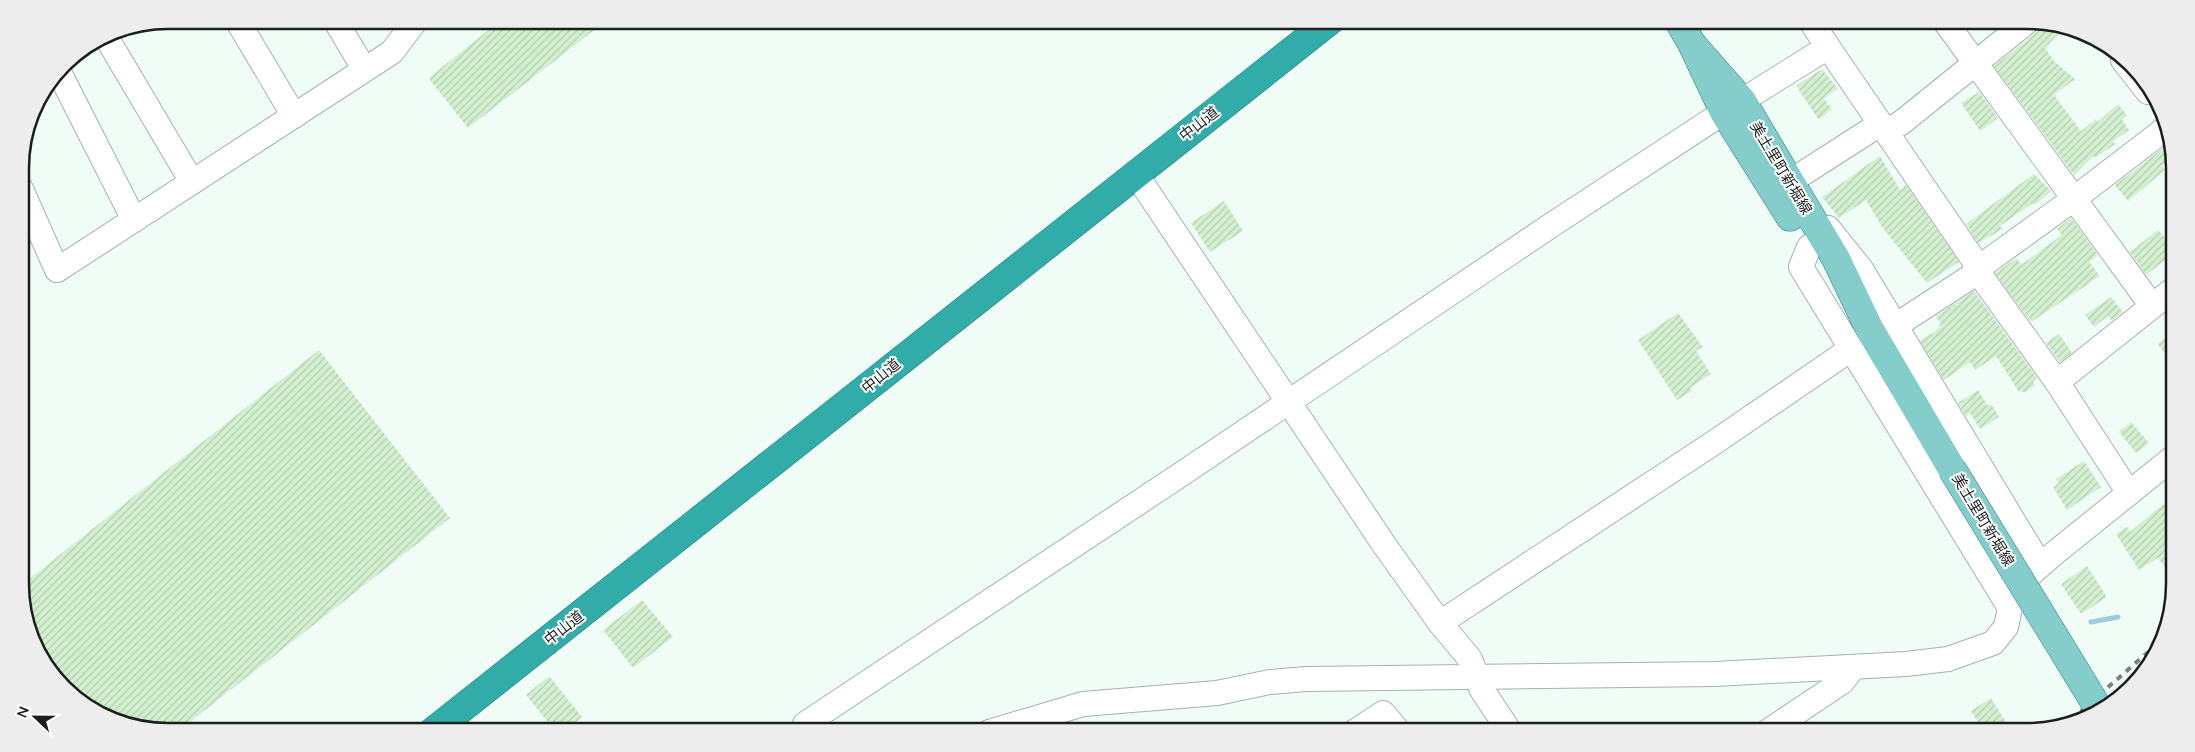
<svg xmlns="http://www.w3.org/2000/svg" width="2195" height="752" font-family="'Nunito Sans','Noto Sans JP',sans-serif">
<defs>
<pattern id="building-hatch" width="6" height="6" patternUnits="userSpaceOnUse" patternTransform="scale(1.25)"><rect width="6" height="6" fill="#d2efcf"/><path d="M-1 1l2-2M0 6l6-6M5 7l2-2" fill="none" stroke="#b4ccb1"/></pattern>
</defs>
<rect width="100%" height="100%" fill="#f0fdf7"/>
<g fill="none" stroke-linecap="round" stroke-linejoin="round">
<g stroke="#9ecdda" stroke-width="5">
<path d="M2169,607L2171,608"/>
<path d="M2091,622L2118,617"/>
</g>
</g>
<g fill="url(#building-hatch)">
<path d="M501,20H607L468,128L430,80V77Z"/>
<path d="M2042,22L2066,26L2045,48L2054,61L2075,79L2054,95L2081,131L2096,119L2098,122L2118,104L2127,115L2122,119L2129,130L2113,141L2115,144L2095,158L2093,156L2074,175L1994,66L2038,31Z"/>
<path d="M1822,69L1838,89L1824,98L1832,109L1819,120L1796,86Z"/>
<path d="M1979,92L1998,118L1980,131L1961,103Z"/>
<path d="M2162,149L2170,160L2162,166L2165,170L2128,201L2115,185Z"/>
<path d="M1880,156L1900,190L1906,185L1959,262L1927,283L1882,227L1866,200L1839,218L1822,197Z"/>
<path d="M2034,174L2051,191L2035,205L2033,203L2000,226L2003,229L1978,243L1966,224Z"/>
<path d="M1224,201L1243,231L1210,252L1191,223Z"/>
<path d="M2071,218L2098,255L2089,262L2100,276L2031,322L1995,273L2017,258L2021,265L2062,235L2057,229Z"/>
<path d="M2158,230L2174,249V253L2146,275L2130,252Z"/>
<path d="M1974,291L2037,378L2033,382L2035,385L2024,393L2022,390L2019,392L1996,356L1975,370L1970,362L1944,380L1920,341L1940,328L1939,325L1941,324L1936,316Z"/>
<path d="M2111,297L2123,312L2112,321L2108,316L2094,327L2085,315Z"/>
<path d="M1678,313L1703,347L1696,351L1711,374L1690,388L1692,391L1677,400L1638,340Z"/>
<path d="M2059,334L2072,353L2060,362L2046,343Z"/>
<path d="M2168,336L2174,344V366L2158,344Z"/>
<path d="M319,350L450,518L177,732L120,724L56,681L23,613V584Z"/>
<path d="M1978,390L1988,406L1991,404L1999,417L1980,429L1970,413L1966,416L1958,403Z"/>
<path d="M2131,422L2149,443L2136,453L2119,432Z"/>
<path d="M2084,461L2101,487L2067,510L2053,487L2059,483L2056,479Z"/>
<path d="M2163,504L2175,518V580L2158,558L2139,570L2116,534L2127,527L2130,532Z"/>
<path d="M2087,566L2107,597L2081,614L2061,584Z"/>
<path d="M642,600L673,637L633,668L603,630Z"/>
<path d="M549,676L582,717L563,732H556L526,695Z"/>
<path d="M1991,698L2012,732H1984L1971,711Z"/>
</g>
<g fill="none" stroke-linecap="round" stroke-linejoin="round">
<defs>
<g id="minor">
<path d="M237,20L294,116"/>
<path d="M335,20L364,69"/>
<path d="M1810,20L1828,47"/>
<path d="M1944,20L2152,306"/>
<path d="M105,35L192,182"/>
<path d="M2123,60L2148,92"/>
<path d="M59,72L134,220"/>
<path d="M1886,131L1901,123L2029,20"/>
<path d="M1135,173L1385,546L1440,623L1470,659L1482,690L1510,732"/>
<path d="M21,189L57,270L392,52L416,20"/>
<path d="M1774,192L1880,124"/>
<path d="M1828,228L1861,269L2040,565"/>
<path d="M1824,238L1809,247L1801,267L2010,608"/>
<path d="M1895,326L1978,272L1984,264L2075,198L2165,129"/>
<path d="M2057,382L2174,289"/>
<path d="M1440,623L1715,442L1851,349"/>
<path d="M805,724L1183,473L1553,224L1724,112L1828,47L1973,259L1978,272L2057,382L2129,493"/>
<path d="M989,732L1083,704L1217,693L1270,682L1306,679L1715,674L1906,664L1948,659L1993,643L2006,627L2010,608L2026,578L2051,556L2175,456"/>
<path d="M1354,732L1383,713L1399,732"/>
<path d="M1767,732L1842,682L1853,668"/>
</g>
<g id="major">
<path d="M1678,20L1692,44L1724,112L1790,217"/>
<path d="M1692,44L1742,101L1836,259L1869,328L1952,469"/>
</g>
<path id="highway" d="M432,732L1331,20"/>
</defs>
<use href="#minor" stroke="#a6b1ac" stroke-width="26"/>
<use href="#major" stroke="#2a7b77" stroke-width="29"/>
<use href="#highway" stroke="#2a7b77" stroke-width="29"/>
<use href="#minor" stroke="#fff" stroke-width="24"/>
<use href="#major" stroke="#84cdcb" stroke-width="28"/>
<use href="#highway" stroke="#32aca8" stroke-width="28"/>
<path stroke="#79827e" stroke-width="4" stroke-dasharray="6 6" stroke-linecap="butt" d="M2063,727L2164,638"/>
<defs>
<path id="major-bridge" d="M1952,469L2100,711"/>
</defs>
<use href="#major-bridge" stroke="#2a7b77" stroke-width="29" stroke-linecap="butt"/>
<use href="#major-bridge" stroke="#84cdcb" stroke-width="28"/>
</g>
<g text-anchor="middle" stroke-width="4" stroke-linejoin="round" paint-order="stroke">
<g font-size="15" fill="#1a1f1d" stroke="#fff">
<text transform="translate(1199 124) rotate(-38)" y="5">中山道</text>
<text transform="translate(1781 168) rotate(59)" y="5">美土里町新堀線</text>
<text transform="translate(881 376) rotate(-39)" y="5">中山道</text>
<text transform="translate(1983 520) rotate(59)" y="5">美土里町新堀線</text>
<text transform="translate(564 628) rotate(-38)" y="5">中山道</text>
</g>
</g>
<path d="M0 0H2195V752H0ZM168 29H2027A139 139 0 0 1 2166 168V584A139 139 0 0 1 2027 723H168A139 139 0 0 1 29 584V168A139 139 0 0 1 168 29Z" fill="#ededed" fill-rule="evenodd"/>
<path fill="none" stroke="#1a1f1d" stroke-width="2.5" d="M168 29H2027A139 139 0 0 1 2166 168V584A139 139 0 0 1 2027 723H168A139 139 0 0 1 29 584V168A139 139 0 0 1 168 29Z"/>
<g transform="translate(35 717) rotate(292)" stroke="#ffffff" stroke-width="4" paint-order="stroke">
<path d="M0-4L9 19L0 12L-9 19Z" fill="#1a1f1d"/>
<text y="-8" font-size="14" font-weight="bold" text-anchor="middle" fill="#1a1f1d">N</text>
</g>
</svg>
